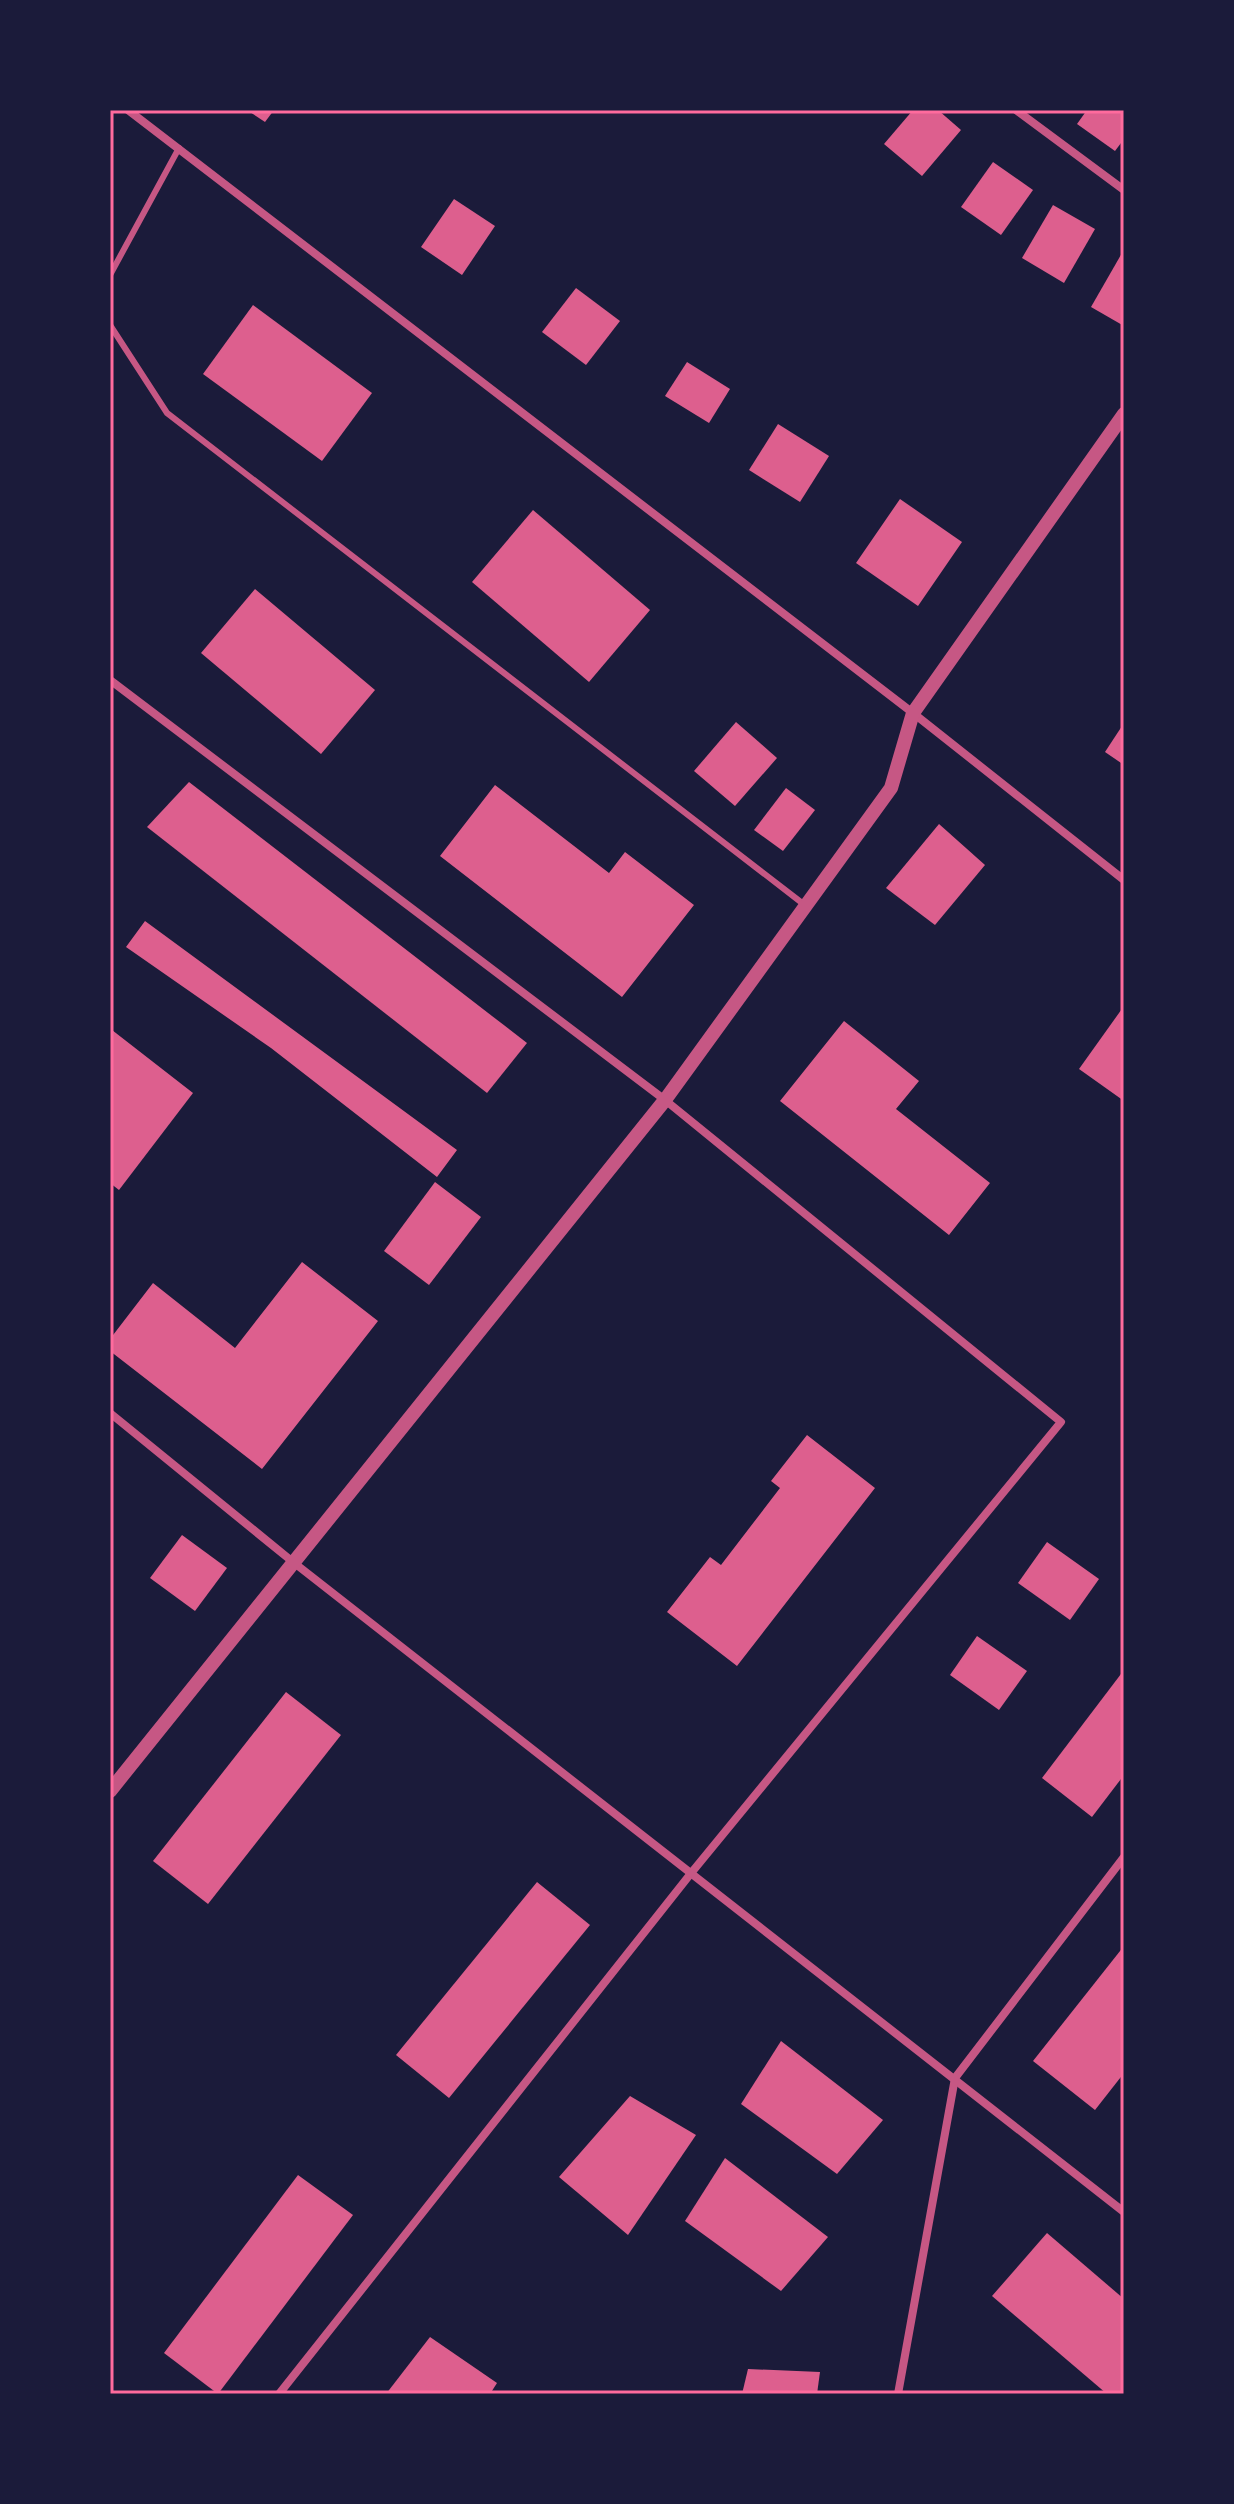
<svg xmlns="http://www.w3.org/2000/svg" width="1234" height="2504" font-family="'Open Sans',sans-serif">
<rect width="100%" height="100%" fill="#1b1b3a"/>
<g fill="#dd5f8e">
<path d="M247,110H274L265,122Z"/>
<path d="M913,110H938L961,130L922,176L884,144Z"/>
<path d="M1087,110H1124V139L1115,151L1077,124Z"/>
<path d="M993,162L1033,190L1001,235L961,207Z"/>
<path d="M454,199L495,226L462,275L421,247Z"/>
<path d="M1053,205L1095,229L1064,283L1022,258Z"/>
<path d="M1122,253L1124,254V326L1091,307Z"/>
<path d="M576,288L620,321L586,365L542,332Z"/>
<path d="M253,305L372,393L322,461L203,374Z"/>
<path d="M687,362L730,389L709,423L665,396Z"/>
<path d="M778,424L829,456L800,502L749,470Z"/>
<path d="M900,499L962,542L918,606L856,563Z"/>
<path d="M533,510L650,610L589,682L472,582Z"/>
<path d="M255,589L375,690L321,754L201,653Z"/>
<path d="M736,722L777,758L735,806L694,771Z"/>
<path d="M1124,723V765L1105,752Z"/>
<path d="M189,782L527,1043L487,1093L147,827Z"/>
<path d="M495,785L609,873L625,852L694,905L622,997L440,856Z"/>
<path d="M786,788L815,810L783,851L754,830Z"/>
<path d="M939,824L985,865L935,925L886,888Z"/>
<path d="M145,921L457,1150L437,1177L271,1048L126,947Z"/>
<path d="M1124,1006V1101L1079,1069Z"/>
<path d="M844,1021L919,1081L896,1109L990,1183L949,1235L780,1101Z"/>
<path d="M112,1030L193,1093L119,1190L110,1183Z"/>
<path d="M435,1182L481,1217L429,1285L384,1251Z"/>
<path d="M302,1262L378,1321L262,1469L110,1351V1339L153,1283L235,1348Z"/>
<path d="M807,1435L875,1488L737,1666L667,1612L710,1557L721,1565L780,1488L771,1481Z"/>
<path d="M182,1535L227,1568L195,1611L150,1578Z"/>
<path d="M1047,1542L1099,1579L1070,1620L1018,1583Z"/>
<path d="M977,1636L1027,1671L999,1710L950,1675Z"/>
<path d="M1124,1670V1775L1092,1817L1042,1778Z"/>
<path d="M286,1692L341,1735L208,1904L153,1861Z"/>
<path d="M537,1882L590,1925L449,2098L396,2055Z"/>
<path d="M1124,1946V2073L1095,2110L1033,2061Z"/>
<path d="M781,2041L883,2120L837,2174L741,2104Z"/>
<path d="M630,2096L696,2135L628,2235L559,2177Z"/>
<path d="M725,2158L828,2237L781,2291L685,2221Z"/>
<path d="M298,2175L353,2215L218,2394L164,2353Z"/>
<path d="M1047,2233L1124,2299V2394H1107L992,2296Z"/>
<path d="M430,2337L497,2383L490,2394H386Z"/>
<path d="M748,2369L820,2372L817,2394H742Z"/>
</g>
<g fill="none" stroke-linecap="round" stroke-linejoin="round">
<g stroke="#c65784" stroke-width="6">
<path d="M110,275L179,148"/>
<path d="M110,325L167,413L806,906"/>
</g>
<g stroke="#c65784" stroke-width="8">
<path d="M128,110L913,713L1124,880"/>
<path d="M1016,110L1124,190"/>
<path d="M110,680L665,1100L1061,1422L692,1872L279,2394"/>
<path d="M110,1413L293,1562L1124,2212"/>
<path d="M898,2394L955,2078L1124,1857"/>
</g>
<path stroke="#c65784" stroke-width="14" d="M110,1791L665,1100L891,788L913,713L1124,414"/>
</g>
<rect width="1234" height="2504" fill="none" stroke="#1b1b3a" stroke-width="224"/>
<rect x="112" y="112" width="1010" height="2280" fill="none" stroke="#ff6b9d" stroke-width="3"/>
</svg>
